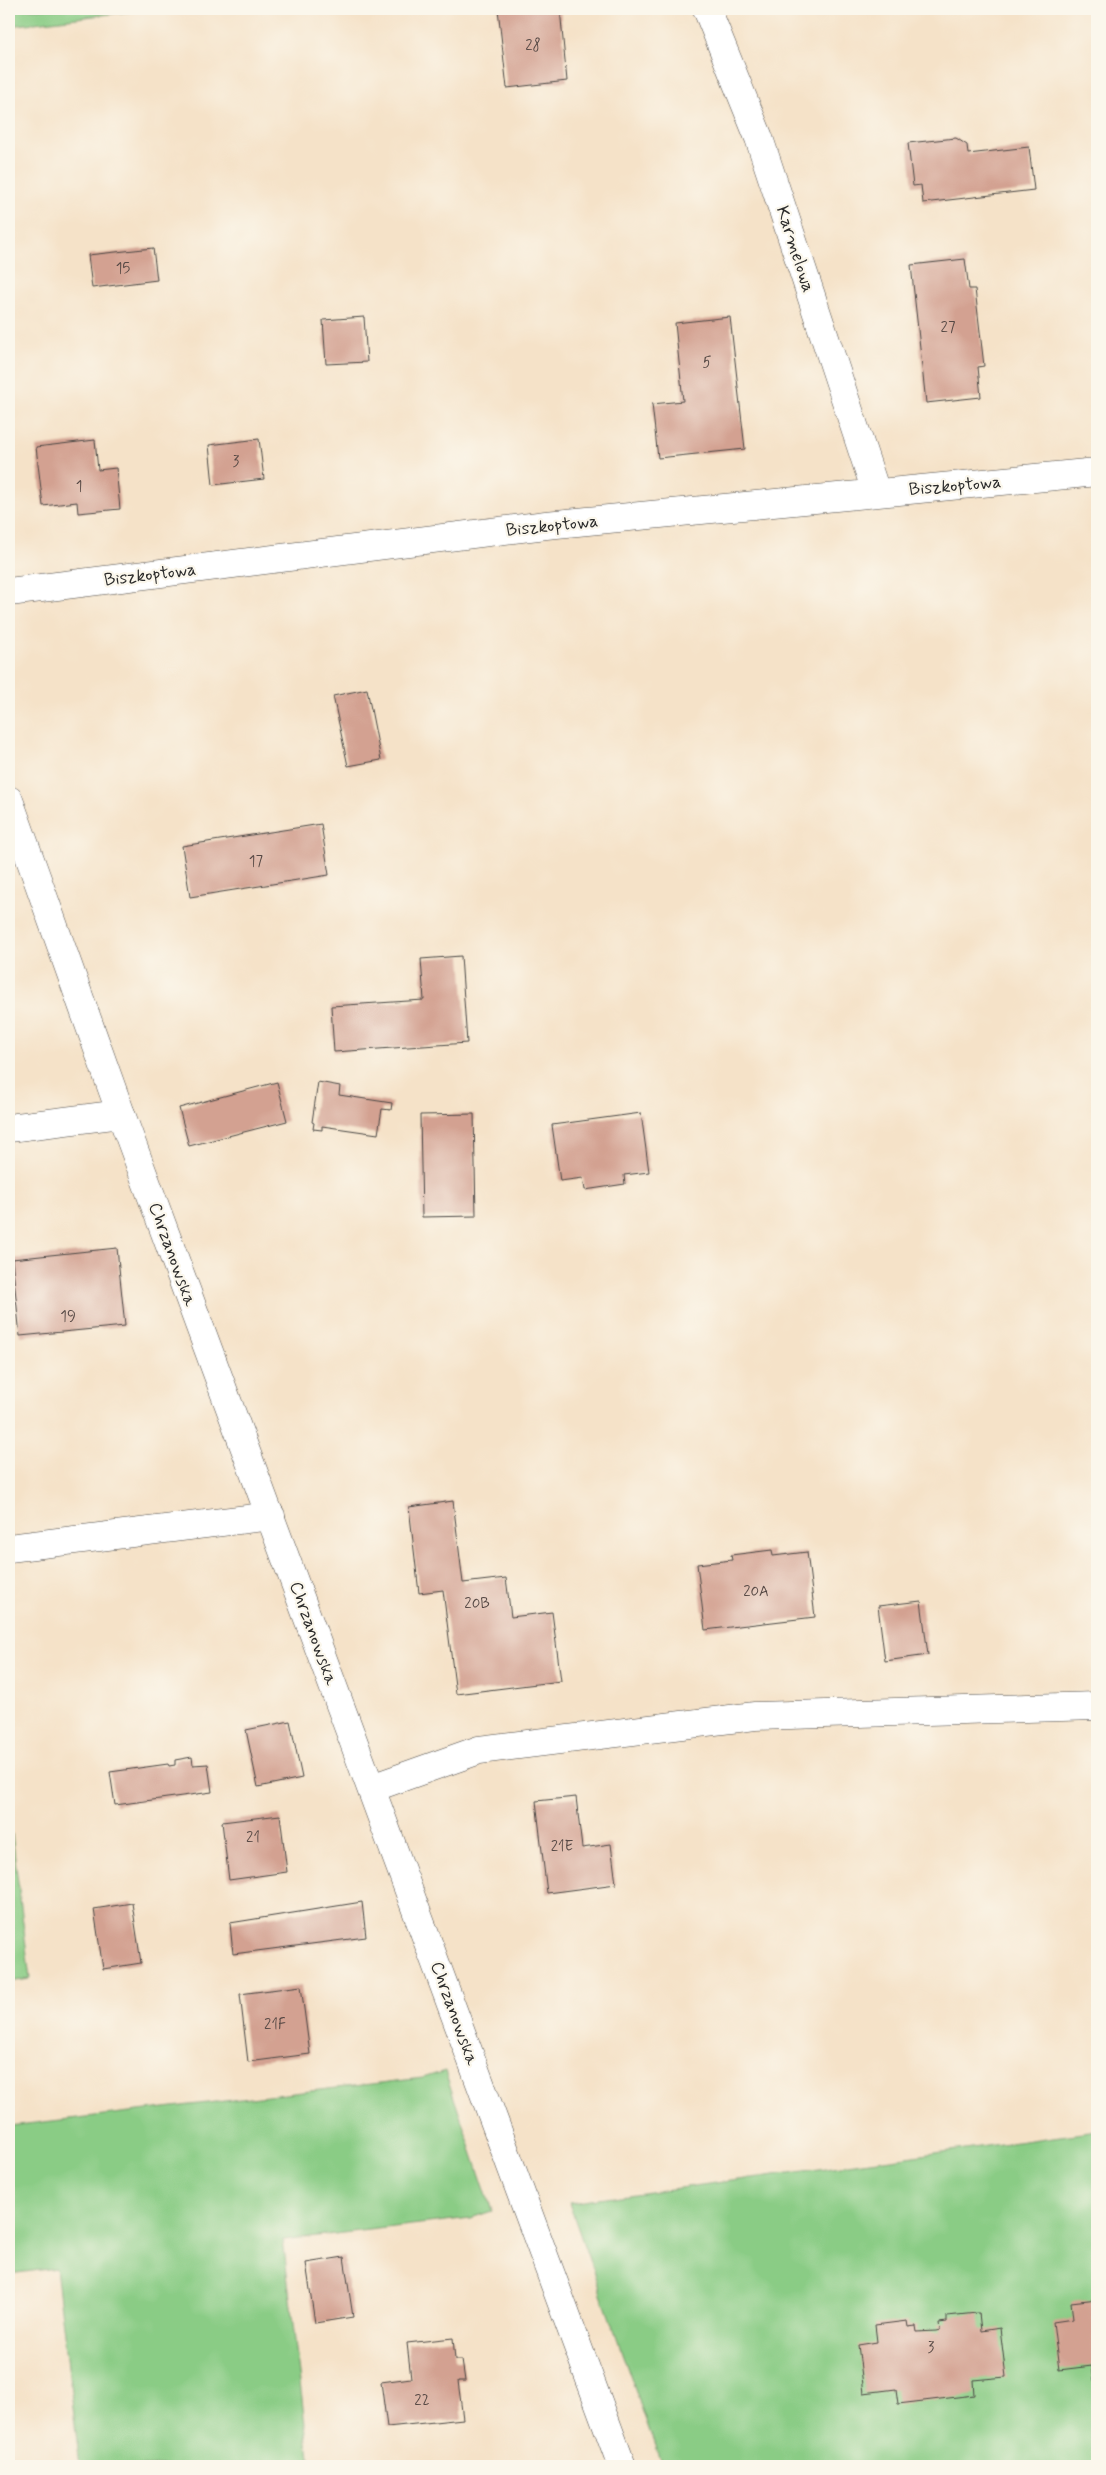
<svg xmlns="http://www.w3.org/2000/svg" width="1106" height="2475" font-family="Mynerve,sans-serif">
<rect width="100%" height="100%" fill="#fbf7ec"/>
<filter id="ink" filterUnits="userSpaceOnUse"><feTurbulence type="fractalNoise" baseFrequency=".02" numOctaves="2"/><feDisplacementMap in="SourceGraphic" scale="10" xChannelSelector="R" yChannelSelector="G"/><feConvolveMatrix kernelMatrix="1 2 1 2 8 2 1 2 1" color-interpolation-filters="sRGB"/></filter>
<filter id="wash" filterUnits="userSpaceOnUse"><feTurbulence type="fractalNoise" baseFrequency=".0096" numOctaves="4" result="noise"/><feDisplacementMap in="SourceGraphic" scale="20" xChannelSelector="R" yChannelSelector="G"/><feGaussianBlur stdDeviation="1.12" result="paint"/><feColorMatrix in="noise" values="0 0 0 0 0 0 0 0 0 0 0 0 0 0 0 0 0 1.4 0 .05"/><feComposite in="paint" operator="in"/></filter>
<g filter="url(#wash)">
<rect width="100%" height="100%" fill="#f5e2c8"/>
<g fill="#8acc85" stroke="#5a7c58">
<path d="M9,9H153L9,26Z"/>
<path d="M12,1834L30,1979L9,1982V1835Z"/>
<path d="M445,2071L492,2211L471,2218L283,2240L310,2466H80L56,2268L9,2274V2126L423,2078Z"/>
<path d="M1097,2131V2466H662L569,2203Z"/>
</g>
<g id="blocks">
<g fill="#d3a191">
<path d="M498,9H560L567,81L507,88Z"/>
<path d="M956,138L967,145L968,154L1029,147L1034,190L923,203L921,185L913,186L908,143Z"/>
<path d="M153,248L157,280L92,288L88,255Z"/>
<path d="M965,259L969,289H975L984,366L978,367L981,397L926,403L911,265Z"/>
<path d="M364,317L367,362L326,364L323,320Z"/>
<path d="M730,317L745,449L658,458L652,404L683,401L675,323Z"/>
<path d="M259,439L264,479L213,485L209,445Z"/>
<path d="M95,440L98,470L116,468L120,509L78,513L77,502L43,506L36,447Z"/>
<path d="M367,689L381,760L348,766L333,696Z"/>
<path d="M321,824L329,875L190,897L182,846Z"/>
<path d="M461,956L467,1043L334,1052L331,1006L424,1000L421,959Z"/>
<path d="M277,1082L287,1121L189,1146L179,1108Z"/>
<path d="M318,1082L340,1086L339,1095L392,1103L391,1110L382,1109L378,1134L322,1126V1130L313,1129L314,1123L312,1122Z"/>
<path d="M641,1113L649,1172L624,1175L625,1184L585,1190L583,1178L560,1181L552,1125Z"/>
<path d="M474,1114L476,1216L422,1217L420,1115Z"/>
<path d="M117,1248L125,1326L20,1336L12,1259Z"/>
<path d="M453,1501L463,1583L506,1578L511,1617L552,1612L561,1681L456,1694L443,1590L419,1593L409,1507Z"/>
<path d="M772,1550L773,1556L807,1552L815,1617L705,1630L697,1564L732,1560L731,1555Z"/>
<path d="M921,1601L928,1655L885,1661L878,1606Z"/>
<path d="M290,1721L302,1778L258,1787L246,1730Z"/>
<path d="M192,1757L193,1765L208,1764L212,1792L115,1805L110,1772L168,1764L169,1766L175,1765V1760Z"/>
<path d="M576,1797L582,1848L611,1844L616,1884L547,1893L536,1801Z"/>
<path d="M280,1815L287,1872L229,1880L222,1822Z"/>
<path d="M362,1902L366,1937L233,1954L230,1923Z"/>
<path d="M132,1903L141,1963L103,1969L94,1909Z"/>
<path d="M301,1986L310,2054L248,2062L240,1994Z"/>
<path d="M344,2257L353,2317L315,2323L306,2263Z"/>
<path d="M1097,2299V2381H1094L1092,2366L1059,2370L1053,2322L1073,2319L1071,2302Z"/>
<path d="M977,2313H979L981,2331L1000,2328L1006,2377L973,2380L974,2395L898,2404L896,2389L864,2393L858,2345L877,2342L875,2325L907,2321L908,2327L916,2326L917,2332L936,2331L940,2330L939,2323L947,2322V2316Z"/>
<path d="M453,2338L455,2360H462L465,2381H458L463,2419L387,2427L381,2382L411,2378L407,2343Z"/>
</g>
</g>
</g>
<g filter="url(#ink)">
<use href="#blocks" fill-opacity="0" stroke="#494643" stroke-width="1"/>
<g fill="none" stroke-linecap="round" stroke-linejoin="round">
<defs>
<g id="minor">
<path d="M707,9L759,138L876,492"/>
<path d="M9,592L546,525L1097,472"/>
<path d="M9,800L121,1114L622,2466"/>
<path d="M9,1128L121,1114"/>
<path d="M9,1548L271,1516"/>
<path d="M372,1788L479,1750L755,1716L1097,1706"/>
</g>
</defs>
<use href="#minor" stroke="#494643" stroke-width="29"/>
<use href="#minor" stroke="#fff" stroke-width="28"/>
</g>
</g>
<g text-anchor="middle" stroke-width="4.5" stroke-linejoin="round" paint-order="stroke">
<g font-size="15" fill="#554844">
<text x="533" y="50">28</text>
<text x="123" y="273">15</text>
<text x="948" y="332">27</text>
<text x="707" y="367">5</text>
<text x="236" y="466">3</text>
<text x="79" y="491">1</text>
<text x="256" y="866">17</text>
<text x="68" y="1321">19</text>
<text x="756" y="1596">20A</text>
<text x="477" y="1608">20B</text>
<text x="253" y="1842">21</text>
<text x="562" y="1851">21E</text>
<text x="275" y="2029">21F</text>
<text x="931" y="2352">3</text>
<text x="422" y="2405">22</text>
</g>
<g font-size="18" fill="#2b2b2b" stroke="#fbf7ec">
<text transform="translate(796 249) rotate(72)" y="6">Karmelowa</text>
<text transform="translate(955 485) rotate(-5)" y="6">Biszkoptowa</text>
<text transform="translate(552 525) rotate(-6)" y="6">Biszkoptowa</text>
<text transform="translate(150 574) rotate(-7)" y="6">Biszkoptowa</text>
<text transform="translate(173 1254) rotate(70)" y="6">Chrzanowska</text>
<text transform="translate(314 1633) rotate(70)" y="6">Chrzanowska</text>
<text transform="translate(455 2013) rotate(70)" y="6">Chrzanowska</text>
</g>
</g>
<rect width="1106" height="2475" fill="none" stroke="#fbf7ec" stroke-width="30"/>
</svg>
